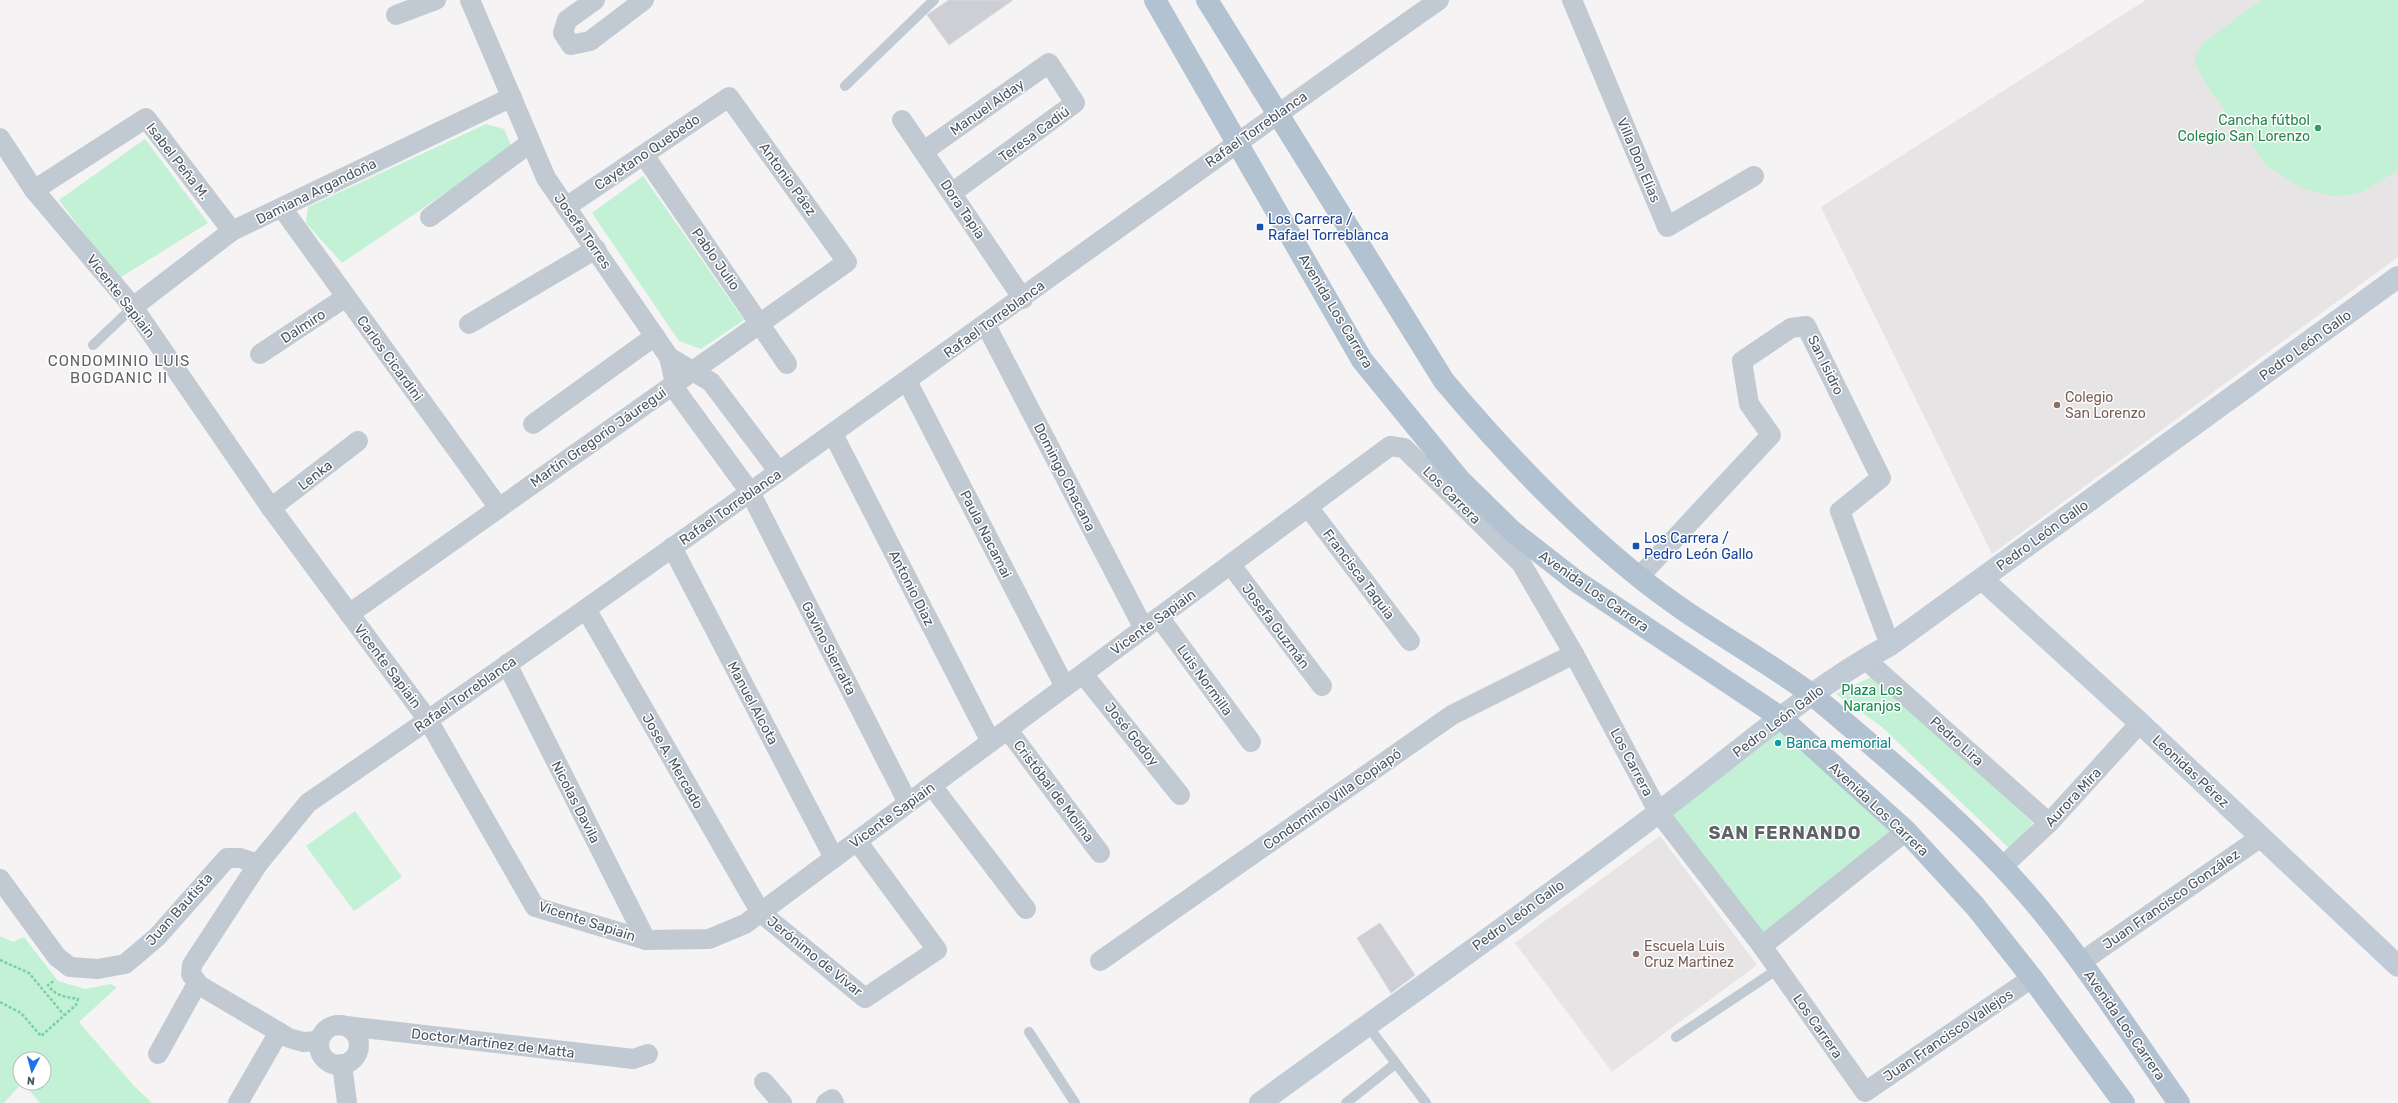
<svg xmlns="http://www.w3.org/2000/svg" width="2398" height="1103" font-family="Rubik,sans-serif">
<rect width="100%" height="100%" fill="#f5f3f3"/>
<g fill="#e6e4e5">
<path d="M2146,0H2398V257L1992,554L1821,207Z"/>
<path d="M1660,836L1757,965L1612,1072L1515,943Z"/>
</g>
<g fill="#c3f1d5">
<path d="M2261,0H2398V170L2362,192L2350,195L2331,196L2304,189L2267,166L2209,89L2195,63V56L2203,43Z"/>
<path d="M486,124L504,129L512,148L342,263L306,223L308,207Z"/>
<path d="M145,139L208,223L118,279L59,200Z"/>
<path d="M643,176L744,320L701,349L679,341L592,213Z"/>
<path d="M1875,675L2033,823L2009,848L1882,727L1836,694Z"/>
<path d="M1780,724L1898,831L1763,939L1669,818Z"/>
<path d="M355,811L402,877L354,911L306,846Z"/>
<path d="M0,936L13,942L24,937L58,981L85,989L110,984L117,987L79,1022L134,1086L152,1103H40L23,1083H44V1059H20V1083H22L4,1103H0Z"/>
</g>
<g fill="#cdcfd5" stroke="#d7d9de">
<path d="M949,0H1013L949,45L927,15Z"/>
<path d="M1380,923L1415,975L1391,993L1357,938Z"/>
</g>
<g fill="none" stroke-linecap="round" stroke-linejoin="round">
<g stroke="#7ad0a6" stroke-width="2.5" stroke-dasharray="3 2" stroke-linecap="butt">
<path d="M0,960L29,973L64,1015"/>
<path d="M0,1002L21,1013L41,1036L76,1005L78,999C66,997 55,996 48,985L55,980"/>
</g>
<g stroke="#c1cad2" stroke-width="10">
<path d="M845,86L934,0"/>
<path d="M93,345L133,307"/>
<path d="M1367,1025L1426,1103"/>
<path d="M1029,1032L1075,1103"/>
<path d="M1676,1037L1778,969"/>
<path d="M1346,1103L1395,1064"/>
</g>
<g stroke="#c1cad2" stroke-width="20">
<path d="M470,0L546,178L669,357"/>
<path d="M595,0L567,20L563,33L571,45L590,41L644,0"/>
<path d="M1572,0L1667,227L1754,176"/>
<path d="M396,15L436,0"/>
<path d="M902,120L1023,299"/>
<path d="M0,138L34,190L133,307L271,508L428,720L535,907L646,940L709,939L745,924L1390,446L1404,448L1521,563L1574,654L1659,813L1762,946L1865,1092L2032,978"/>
<path d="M924,151L1049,63L1075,103L953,192"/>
<path d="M644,155L787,364"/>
<path d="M34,190L146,118L232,231"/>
<path d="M282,208L499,508"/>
<path d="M430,217L530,143"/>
<path d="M133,307L232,231L512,97"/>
<path d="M469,324L596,249"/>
<path d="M986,325L1144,629"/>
<path d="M260,354L346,297"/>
<path d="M907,381L1065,687"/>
<path d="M533,424L655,336"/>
<path d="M833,434L991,742"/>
<path d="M779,472L711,382L669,357L677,392L750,492L908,803"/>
<path d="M1308,507L1410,641"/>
<path d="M271,508L358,441"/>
<path d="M672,547L834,858"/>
<path d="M1231,565L1322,686"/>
<path d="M1639,577L1771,435L1749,404L1742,361L1791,328L1806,326L1881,478L1840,511L1890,645"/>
<path d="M586,609L761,913L865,998L937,950L857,841"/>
<path d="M349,614L847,262L729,97L566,207"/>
<path d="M1159,617L1251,742"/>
<path d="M1865,659L2049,823"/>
<path d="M507,664L646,940"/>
<path d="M1083,674L1180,795"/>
<path d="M1008,730L1100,853"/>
<path d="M932,786L1026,909"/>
<path d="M2002,867L2049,823L2140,723"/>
<path d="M0,879L57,957L70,967L98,969L125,964L157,937L227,858H240L258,864"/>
<path d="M1762,946L1906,831"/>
<path d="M1100,961L1452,715L1574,654"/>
<path d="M2081,962L2261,837"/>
<path d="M338,1025L625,1058L633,1059L648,1054"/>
<circle cx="339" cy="1045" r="20"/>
<path d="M319,1041L303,1042L289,1038L199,985L191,974L192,965L258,864L308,803C689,541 1061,266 1439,0"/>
<path d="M158,1054L194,989L199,985"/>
<path d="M342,1064L347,1103"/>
<path d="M764,1082L782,1103"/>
<path d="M238,1103L279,1032"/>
<path d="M826,1103L832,1099L834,1103"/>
</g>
<g stroke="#c1cbd6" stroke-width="22">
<path d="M1982,579L2140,723L2398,966"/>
<path d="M1260,1103C1393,1006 1528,912 1659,812C1735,755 1806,691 1890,645L2398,277"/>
</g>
<g stroke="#b3c2d1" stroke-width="22">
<path d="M1155,0L1362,360L1459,479L1512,531L1576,581L1780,717L1906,831L1975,906L2032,978L2124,1103"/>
<path d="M1207,0L1444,381C1503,451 1567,519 1639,577C1693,621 1755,653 1811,694C1826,706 1841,719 1855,731C1920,786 1985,843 2039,908C2090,970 2133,1038 2179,1103"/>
</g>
</g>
<circle fill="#2e9e5b" stroke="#fff" stroke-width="1.5" cx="2318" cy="128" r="4"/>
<g fill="#1a4fb4" stroke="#fff" stroke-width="1.5">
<rect x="1256" y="223" width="8" height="8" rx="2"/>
<rect x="1632" y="542" width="8" height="8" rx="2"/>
</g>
<g fill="#8d6e63" stroke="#fff" stroke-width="1.5">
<circle cx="2057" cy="405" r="4"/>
<circle cx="1636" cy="954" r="4"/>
</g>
<circle fill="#0f9aa8" stroke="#fff" stroke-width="1.5" cx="1778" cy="743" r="4"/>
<g text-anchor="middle" stroke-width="3" stroke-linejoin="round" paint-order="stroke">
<g font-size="14" fill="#4a5661" stroke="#fff">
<text transform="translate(987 107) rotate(-35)" y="5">Manuel Alday</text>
<text transform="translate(1256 129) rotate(-35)" y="5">Rafael Torreblanca</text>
<text transform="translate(1034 134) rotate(-36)" y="5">Teresa Cadiú</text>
<text transform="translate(647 152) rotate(-34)" y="5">Cayetano Quebedo</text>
<text transform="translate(1639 160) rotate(67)" y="5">Villa Don Elias</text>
<text transform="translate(178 161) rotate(52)" y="5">Isabel Peña M.</text>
<text transform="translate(788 179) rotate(54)" y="5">Antonio Páez</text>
<text transform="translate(316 191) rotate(-26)" y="5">Damiana Argandoña</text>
<text transform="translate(963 209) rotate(56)" y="5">Dora Tapia</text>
<text transform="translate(583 231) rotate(55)" y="5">Josefa Torres</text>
<text transform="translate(716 259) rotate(55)" y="5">Pablo Julio</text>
<text transform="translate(121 296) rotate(52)" y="5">Vicente Sapiain</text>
<text transform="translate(1336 311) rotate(59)" y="5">Avenida Los Carrera</text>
<text transform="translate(994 319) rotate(-36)" y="5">Rafael Torreblanca</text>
<text transform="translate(303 326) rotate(-33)" y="5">Dalmiro</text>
<text transform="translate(2305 345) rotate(-36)" y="5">Pedro León Gallo</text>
<text transform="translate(390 358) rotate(54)" y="5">Carlos Cicardini</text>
<text transform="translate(1826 365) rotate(64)" y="5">San Isidro</text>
<text transform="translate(598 437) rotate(-35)" y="5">Martín Gregorio Jáuregui</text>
<text transform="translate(315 475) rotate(-38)" y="5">Lenka</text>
<text transform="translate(1065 477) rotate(63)" y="5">Domingo Chacana</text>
<text transform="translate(1452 495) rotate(45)" y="5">Los Carrera</text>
<text transform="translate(730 507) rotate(-35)" y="5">Rafael Torreblanca</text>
<text transform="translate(986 534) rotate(63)" y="5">Paula Nacamai</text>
<text transform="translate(2042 535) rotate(-36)" y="5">Pedro León Gallo</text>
<text transform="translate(1359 574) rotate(53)" y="5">Francisca Taquia</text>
<text transform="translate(912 588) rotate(63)" y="5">Antonio Diaz</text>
<text transform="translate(1594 591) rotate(35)" y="5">Avenida Los Carrera</text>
<text transform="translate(1153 622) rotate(-36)" y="5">Vicente Sapiain</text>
<text transform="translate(1276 626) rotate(53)" y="5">Josefa Guzmán</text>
<text transform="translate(829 648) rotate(63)" y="5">Gavino Sierralta</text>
<text transform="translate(388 666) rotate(53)" y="5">Vicente Sapiain</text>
<text transform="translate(1205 680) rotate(54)" y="5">Luis Normilla</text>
<text transform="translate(465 694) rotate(-35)" y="5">Rafael Torreblanca</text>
<text transform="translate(753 703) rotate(62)" y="5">Manuel Alcota</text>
<text transform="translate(1778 721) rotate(-37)" y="5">Pedro León Gallo</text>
<text transform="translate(1132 734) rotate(51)" y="5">José Godoy</text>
<text transform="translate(1957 741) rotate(42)" y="5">Pedro Lira</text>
<text transform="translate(673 761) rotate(60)" y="5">Jose A. Mercado</text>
<text transform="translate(1632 762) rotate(62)" y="5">Los Carrera</text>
<text transform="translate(2191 771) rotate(43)" y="5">Leonidas Pérez</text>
<text transform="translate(1054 791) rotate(53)" y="5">Cristóbal de Molina</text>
<text transform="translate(2073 797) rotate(-47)" y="5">Aurora Mira</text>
<text transform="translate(1332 799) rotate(-35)" y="5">Condominio Villa Copiapó</text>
<text transform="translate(576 802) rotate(63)" y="5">Nicolas Davila</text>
<text transform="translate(1879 809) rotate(43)" y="5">Avenida Los Carrera</text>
<text transform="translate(892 815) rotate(-36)" y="5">Vicente Sapiain</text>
<text transform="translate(2171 899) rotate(-35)" y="5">Juan Francisco González</text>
<text transform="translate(179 909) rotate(-48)" y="5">Juan Bautista</text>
<text transform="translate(1518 915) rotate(-36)" y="5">Pedro León Gallo</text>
<text transform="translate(587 921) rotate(18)" y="5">Vicente Sapiain</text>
<text transform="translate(815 956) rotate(39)" y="5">Jerónimo de Vivar</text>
<text transform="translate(2125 1025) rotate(55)" y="5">Avenida Los Carrera</text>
<text transform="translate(1818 1026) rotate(55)" y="5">Los Carrera</text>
<text transform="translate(1948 1035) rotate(-34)" y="5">Juan Francisco Vallejos</text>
<text transform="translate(493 1043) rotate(7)" y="5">Doctor Martínez de Matta</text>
</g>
<g font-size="14" fill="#27864d" stroke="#fff" text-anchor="end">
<text x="2310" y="125">Cancha fútbol<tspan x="2310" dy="16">Colegio San Lorenzo</tspan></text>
</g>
<g font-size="14" fill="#164399" stroke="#fff" text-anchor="start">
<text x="1268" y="224">Los Carrera /<tspan x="1268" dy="16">Rafael Torreblanca</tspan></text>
<text x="1644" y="543">Los Carrera /<tspan x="1644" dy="16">Pedro León Gallo</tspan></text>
</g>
<g font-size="14" fill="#785e54" stroke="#fff" text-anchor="start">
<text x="2065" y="402">Colegio<tspan x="2065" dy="16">San Lorenzo</tspan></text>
<text x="1644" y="951">Escuela Luis<tspan x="1644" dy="16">Cruz Martinez</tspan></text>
</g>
<g font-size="14" fill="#17864f" stroke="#fff">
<text x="1872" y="695">Plaza Los<tspan x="1872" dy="16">Naranjos</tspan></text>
</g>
<g font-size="14" fill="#0d838f" stroke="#fff" text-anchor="start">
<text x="1786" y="748">Banca memorial</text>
</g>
<g font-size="15" letter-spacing="1" fill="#5f6368" stroke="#fff">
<text x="119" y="366">CONDOMINIO LUIS<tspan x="119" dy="17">BOGDANIC II</tspan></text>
</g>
<g font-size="18" font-weight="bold" letter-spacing="1" fill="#5f6368" stroke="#fff">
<text x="1785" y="839">SAN FERNANDO</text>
</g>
</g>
<g transform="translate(32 1071) rotate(186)"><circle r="19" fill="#ffffff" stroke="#b7bbc0"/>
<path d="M0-3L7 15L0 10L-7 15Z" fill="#1a73e8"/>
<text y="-6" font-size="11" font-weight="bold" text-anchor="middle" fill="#4a5661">N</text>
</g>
</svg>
